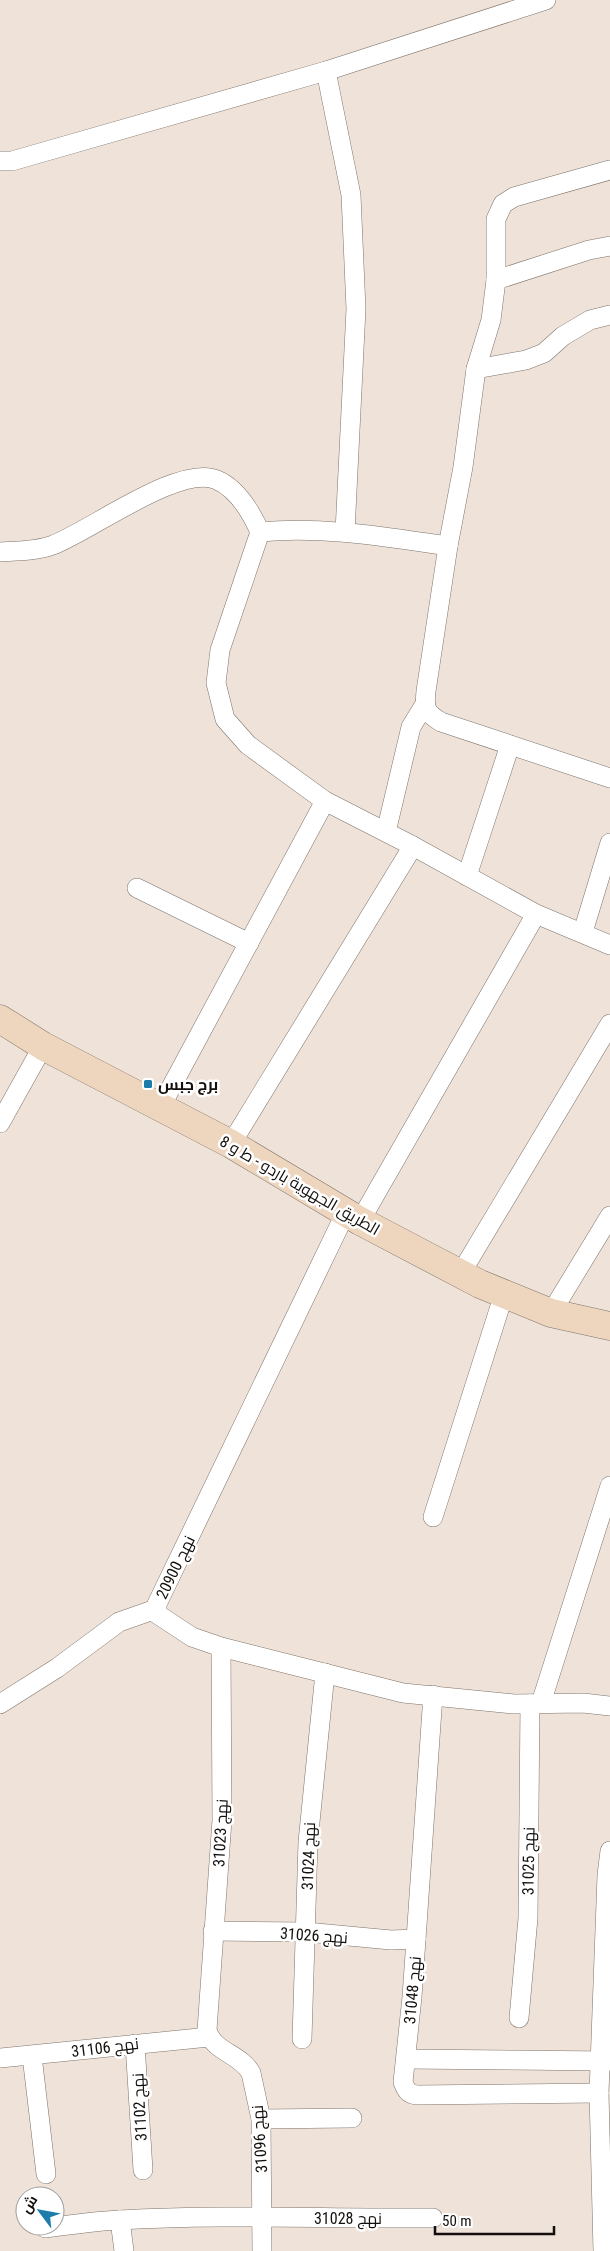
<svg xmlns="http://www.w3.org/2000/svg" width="610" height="2251" font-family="'Roboto Condensed',Cairo,sans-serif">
<rect width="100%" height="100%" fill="#efe2d8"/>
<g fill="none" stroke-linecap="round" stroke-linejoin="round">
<defs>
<g id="minor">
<path d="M326,71L351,195L356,309L345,532"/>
<path d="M0,161H12L326,71L546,0"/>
<path d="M496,280V219L503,204L514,197L610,170"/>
<path d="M476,369L526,360L544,353L563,336L590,320L610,315"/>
<path d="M260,532C323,526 385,537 448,546L426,691C424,709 426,713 441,722L610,778"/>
<path d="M448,546L463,467L476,369L491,320L496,280L589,250L610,246"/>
<path d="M0,552C16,551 38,551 53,545C90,531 181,463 217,480C238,489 251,512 260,532L220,650L216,683L225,719L248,745L325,801L413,846L536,914L610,945"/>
<path d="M386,832L411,727L425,704"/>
<path d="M467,876L510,745"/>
<path d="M137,888L249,943"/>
<path d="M583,932L610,843"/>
<path d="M160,1108L325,801"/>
<path d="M0,1123L43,1046"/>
<path d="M231,1144L413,846"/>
<path d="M346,1212L157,1604V1614L192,1637L221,1647L403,1693L514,1704L583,1703L610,1706"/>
<path d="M360,1221L536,914"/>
<path d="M461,1273L610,1024"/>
<path d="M551,1313L610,1216"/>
<path d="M433,1517L504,1294"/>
<path d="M221,1647L222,1820L207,2030C213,2052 241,2054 251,2073L261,2119L262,2251"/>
<path d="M433,1695L412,1997L403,2082C406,2090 408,2094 417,2095L599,2093"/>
<path d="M541,1703L610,1486"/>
<path d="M0,1704L57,1668L119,1622L156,1609"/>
<path d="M213,1931L306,1932L391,1940L416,1939"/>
<path d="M519,2018L528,1918L530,1704"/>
<path d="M302,2039L308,1842L325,1673"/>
<path d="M135,2044L143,2170"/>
<path d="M32,2056L46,2174"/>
<path d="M0,2058L209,2037"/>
<path d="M406,2059L610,2061"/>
<path d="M261,2119L352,2118"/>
<path d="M120,2220L124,2251"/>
<path d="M45,2228C70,2225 95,2221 120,2220C225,2214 329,2219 433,2218"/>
<path d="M603,2251L599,2093L607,1875L610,1851"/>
</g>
<path id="secondary" d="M0,1019L43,1046L231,1144L360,1221L480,1284L551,1313L610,1326"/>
</defs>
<use href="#minor" stroke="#7e736a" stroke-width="20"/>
<use href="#secondary" stroke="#7e736a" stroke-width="29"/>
<use href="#minor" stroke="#fff" stroke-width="19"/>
<use href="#secondary" stroke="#eed6be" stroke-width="28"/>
</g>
<rect fill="#1d7daa" stroke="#fff" stroke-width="2" x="143" y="1079" width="10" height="10" rx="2.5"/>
<g text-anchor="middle" stroke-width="5" stroke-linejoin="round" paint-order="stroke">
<g font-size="16" font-weight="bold" fill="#130f0c" stroke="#fff" text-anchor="start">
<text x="158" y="1090">برج جبس</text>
</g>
<g font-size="16" fill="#130f0c" stroke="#fff">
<text transform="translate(300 1185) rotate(30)" y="6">الطريق الجهوية باردو - ط و 8</text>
<text transform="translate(175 1567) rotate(-64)" y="6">نهج 20900</text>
<text transform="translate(220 1833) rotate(-87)" y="6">نهج 31023</text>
<text transform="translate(308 1856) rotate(-88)" y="6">نهج 31024</text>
<text transform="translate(528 1861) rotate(-89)" y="6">نهج 31025</text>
<text transform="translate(314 1935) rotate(4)" y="6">نهج 31026</text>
<text transform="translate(412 1990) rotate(-85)" y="6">نهج 31048</text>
<text transform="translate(105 2047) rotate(-7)" y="6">نهج 31106</text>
<text transform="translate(139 2107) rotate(-93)" y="6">نهج 31102</text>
<text transform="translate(259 2139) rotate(-94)" y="6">نهج 31096</text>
<text x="348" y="2224">نهج 31028</text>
</g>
</g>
<g transform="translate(40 2211) rotate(302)"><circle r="24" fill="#ffffff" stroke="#a19f9e"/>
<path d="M0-4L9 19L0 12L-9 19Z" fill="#1d7daa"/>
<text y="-8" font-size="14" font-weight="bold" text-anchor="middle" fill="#130f0c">ش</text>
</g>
<path d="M435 2226v8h119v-8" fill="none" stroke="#130f0c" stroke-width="2.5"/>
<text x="442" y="2226" font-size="15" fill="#130f0c" stroke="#ffffff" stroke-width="4" paint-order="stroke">50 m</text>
</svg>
